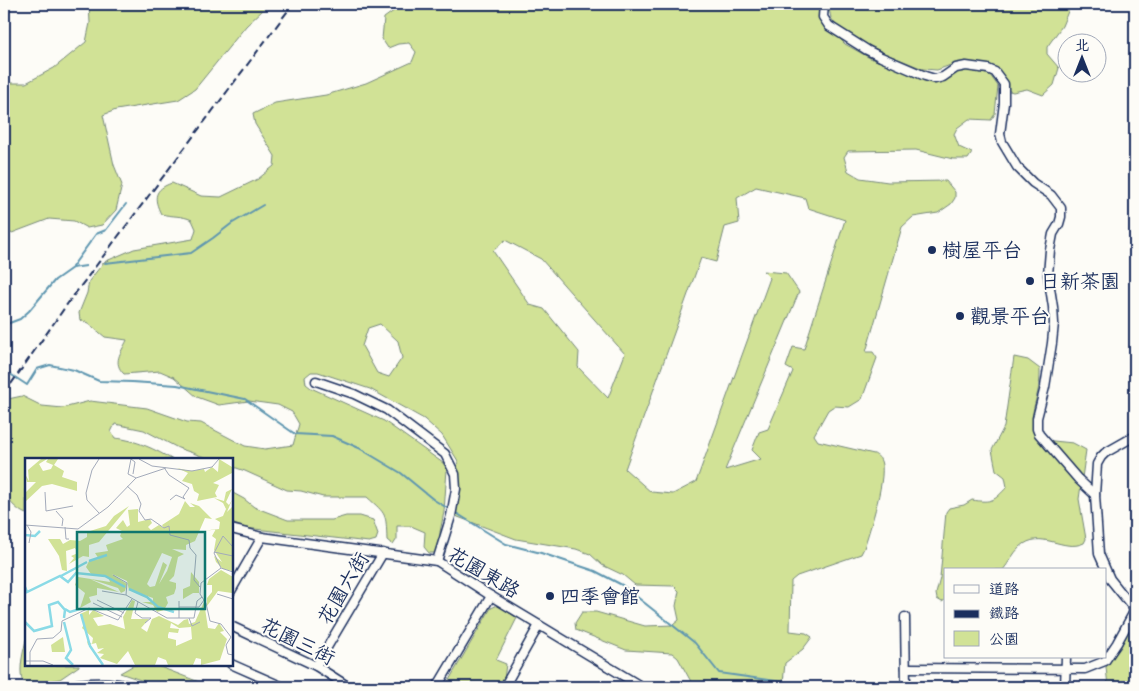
<svg xmlns="http://www.w3.org/2000/svg" width="1139" height="691" font-family="Caveat,'LXGW WenKai TC',sans-serif">
<rect width="100%" height="100%" fill="#fdfcf7"/>
<filter id="ink" filterUnits="userSpaceOnUse"><feTurbulence type="fractalNoise" baseFrequency=".02" numOctaves="2"/><feDisplacementMap in="SourceGraphic" scale="10" xChannelSelector="R" yChannelSelector="G"/><feConvolveMatrix kernelMatrix="1 2 1 2 8 2 1 2 1" color-interpolation-filters="sRGB"/></filter>
<g filter="url(#ink)">
<g fill="#d1e296" stroke="#76887a" fill-rule="evenodd">
<path d="M89,4H267L264,9L246,26L195,89L178,100L116,110L103,115L114,165L122,185L116,210L102,225L87,228L74,221L49,219L4,236V193L9,189L4,182V83H26L54,68L86,42L90,23Z"/>
<path d="M402,4H818L820,19L845,44L870,58L913,74L940,77L954,71L968,69L990,75L998,86L995,114L991,120L969,119L957,128L954,134L959,147L972,153L968,159H953L916,150L848,151L844,157L848,171L860,178L888,182L946,181L955,192V198L951,204L938,213L913,217L902,227L866,352H873L877,358L862,399L849,407L834,406L828,410L814,435L818,441L874,454C875,454 880,458 880,459C889,472 869,532 864,548L861,554L797,576L791,581L790,631L806,633L812,637L803,649L785,663L783,683L781,687H694L678,658L672,653L626,650L576,630L575,623L582,612H596L645,626L673,625L679,620L676,606L679,591L674,586L635,585L623,575L602,565L590,554L576,549L516,539L458,517L452,513L451,506L458,461L442,435L424,419L370,389L318,372H311L305,377L306,384L311,388L384,421L443,463L447,469L444,512L440,532L441,546L437,553H429L424,547L425,532L411,526H397V539L393,545L387,540C386,513 387,515 367,497H323L301,491L287,490L245,471L231,466V460H213L178,448L144,430L115,424L111,432L115,438C136,440 155,449 173,460H26V514C16,510 6,499 4,489V404L8,399L22,396L42,406L63,408L90,401L147,408L187,422L201,423L245,446L265,449L293,445L299,424L292,412L278,405L249,401L219,405L197,397L174,377L160,371L124,374C112,362 121,353 127,340L105,337L88,323L80,320L79,313L87,293L89,281L104,262L134,249L193,239L196,229L192,220C181,215 173,217 161,214C153,198 154,189 172,183L201,196L221,197L258,179L274,166L275,156L255,124L253,114L275,103L326,95L366,83L412,62L416,52L409,43L398,44L388,48L382,39L384,18L402,5ZM756,187L805,198L808,208L845,220L804,349L793,347L786,367L793,371L768,429L759,432L752,450L761,459L725,470L799,292L786,273L763,271L770,278L696,482L673,494L651,492L625,469L701,258L716,262L725,227L739,223L737,198ZM505,240L541,259L625,354L608,398L578,367L579,352L544,309L530,305L493,251ZM380,324L398,341L402,358L389,377L377,373L362,346L368,328Z"/>
<path d="M828,4H1071L1062,26L1047,47V54L1059,68L1054,85L1043,95L1027,89L1013,92L1006,90L994,70L978,63H956L937,70L923,69L860,43L837,27L831,18Z"/>
<path d="M1014,357L1028,360L1040,369C1040,374 1040,380 1039,385C1036,407 1024,421 1044,440L1073,443L1086,450L1079,499L1086,539L1084,543C1063,553 1041,528 1020,547C1013,553 1009,563 1003,570H945V600L942,602L937,599L936,594L940,578L946,512L949,508L964,505L972,500C992,503 994,501 1007,487L1005,477L996,470L992,450L1004,427Z"/>
<path d="M231,492L244,499L254,507L288,520H332L346,516H360L373,520L378,534L376,540L369,542L246,528L231,523Z"/>
<path d="M498,605L517,618L496,660L506,664L503,687H445L491,608Z"/>
<path d="M1135,617V687H1108L1106,667L1121,647L1130,623Z"/>
<path d="M26,640V665H79V666L60,679L30,684L22,680C19,667 23,653 26,640Z"/>
<path d="M134,665H155L212,687H161L120,673Z"/>
</g>
<g fill="none" stroke-linecap="round" stroke-linejoin="round">
<g stroke="#5e96b0" stroke-width="2">
<path d="M105,263L191,253L213,238L231,224L263,205"/>
<path d="M72,267L96,234L106,230L126,204"/>
<path d="M4,325L20,319L29,311L55,280L72,268L86,266"/>
<path d="M4,370L27,385L37,369L50,365L74,370L99,381L132,382L177,385L245,399L295,434L332,436L359,448L401,473L434,500L449,509"/>
<path d="M453,511L506,544L541,553L595,571L622,585L695,643L719,673L796,684L803,687"/>
<path d="M14,687L24,686"/>
</g>
<defs>
<g id="street">
<path d="M824,4L823,17L829,26L867,50L881,57L925,76L935,79L943,77L956,68L966,66L988,69L995,72L1004,84V103L1000,134L1002,142L1017,167L1033,183L1051,195L1061,208V217L1059,224L1053,234L1050,250L1048,275L1053,307L1054,323L1052,343L1045,387L1037,418V429L1039,434L1078,479L1095,495"/>
<path d="M316,381L354,394L387,410L445,454L455,474L456,489L451,516L437,561"/>
<path d="M1135,436L1105,453L1101,457L1097,464L1095,495L1099,554L1110,579L1135,610"/>
<path d="M231,529L262,537L437,561L491,596L642,687"/>
<path d="M231,591L262,537"/>
<path d="M905,617L906,687"/>
<path d="M231,626L316,666L349,687"/>
<path d="M231,664L283,687"/>
<path d="M316,666L383,553"/>
<path d="M906,668L1085,669L1105,661L1117,643L1135,610"/>
<path d="M59,687C84,682 109,680 134,687"/>
<path d="M437,687L491,596"/>
<path d="M507,687V682L539,625"/>
<path d="M1065,687L1066,657"/>
</g>
</defs>
<use href="#street" stroke="#1b2f5e" stroke-width="11"/>
<use href="#street" stroke="#fdfcf7" stroke-width="8"/>
<path stroke="#1b2f5e" stroke-width="2" stroke-dasharray="8 4" stroke-linecap="butt" d="M4,394L68,303L293,4"/>
</g>
</g>
<g fill="#1b2f5e" stroke="#fdfcf7" stroke-width="2">
<circle cx="932" cy="250" r="5"/>
<circle cx="1030" cy="281" r="5"/>
<circle cx="960" cy="316" r="5"/>
<circle cx="550" cy="596" r="5"/>
</g>
<g text-anchor="middle" stroke-width="4" stroke-linejoin="round" paint-order="stroke">
<g font-size="20" fill="#1b2f5e" stroke="#fdfcf7" text-anchor="start">
<text x="942" y="257">樹屋平台</text>
<text x="1040" y="288">日新茶園</text>
<text x="970" y="323">觀景平台</text>
<text x="560" y="603">四季會館</text>
</g>
<g font-size="20" fill="#1b2f5e" stroke="#fdfcf7">
<text transform="translate(484 572) rotate(31)" y="7">花園東路</text>
<text transform="translate(343 588) rotate(-59)" y="7">花園六街</text>
<text transform="translate(298 641) rotate(27)" y="7">花園三街</text>
</g>
</g>
<g transform="translate(25 458)">
<rect width="208" height="208" fill="#fdfcf7"/>
<path d="M16,1H22L14,6L18,13L26,11L28,7L21,4L23,1H33L29,7L39,13L37,19L52,24V33L27,26L17,28L0,44V35L11,24H2L0,16L4,23L3,12ZM194,1L207,9V15L188,25L194,27L190,35L192,39L172,43L174,36L169,33L167,26L157,23L163,15L152,10L165,13L179,11L180,14L187,9L193,14ZM207,31L201,44L204,47L207,42L202,54L207,49V113L198,111L191,104L189,98L197,104L189,92L191,81L187,78L191,71L179,73L194,71L195,64L190,61L198,58L201,51L198,45L189,40L199,43L201,34ZM160,43L165,49H170L165,45L174,48L187,61L180,60L170,83L161,87V92L147,91L159,96L153,99L149,118L144,123L151,125V130L149,136L141,139L143,145L139,152L132,154L128,147L117,144H128V140L104,132L102,123L87,116L102,126L100,133L96,135L93,130L65,121L94,134L72,130V137L64,139L66,144L55,150L60,135L50,127L53,119L85,124L83,119L66,116L61,109L64,103L74,101L70,95L83,93L81,87L98,81L95,78L97,73L91,70L98,62L102,69L105,67L103,52L113,51V64L125,61L127,65L123,69L126,72L134,67L139,70L137,67L154,56ZM137,95L147,99L142,113L134,126L142,107L138,104L130,128L125,129L122,126ZM104,48L74,84L64,87V99L58,98L44,106L49,100L46,98L53,95L50,90L41,93L42,113L37,112L34,98L23,81H35L38,86L45,82L55,83L62,79V74L81,68L89,58ZM196,112L208,119L207,135L193,133L182,148V140L187,134V127H182L184,121ZM166,114L174,124V135H168L158,141V131L165,128ZM107,142L110,143L106,161H124L116,170L122,174L127,161L134,158L153,167L159,162L163,161L164,166L170,164L179,144L183,170L190,171L194,165L199,173L195,174L202,181L195,202L176,207V201L171,200L168,207H143L141,202L133,199L130,207H110L103,193L92,206L75,200L79,196L72,195L79,190L73,191L71,185L63,187L62,183L67,186L68,180L57,170L59,166L55,156L64,152V157L68,152L79,158L68,160L73,168L85,166L100,171L98,159ZM146,165L154,170L166,169L167,181L151,188V182L143,180V177L144,174L153,175L154,171L145,170ZM38,179L40,194H27L26,187Z" fill="#d1e296" fill-rule="evenodd"/>
<path fill="none" stroke="#8adae6" stroke-width="2.5" d="M0,77L10,78L15,73M64,103L82,97M36,118L62,104M0,129L2,134L35,118L43,124L51,115L80,118L100,129M104,131L122,139L133,149L149,154M40,151L45,154L55,151M56,156L65,188L78,207M0,164L9,173L27,168L24,147L33,144L40,152L39,160M39,164L46,192L41,200L48,207"/>
<path fill="none" stroke="#a3aaba" stroke-width="1" d="M106,1L103,16L111,20M106,1L110,4L108,16M114,1L127,8L167,13L187,9L194,1M140,11L144,17L164,30L158,39L160,41L151,37L145,42M102,28L112,37L116,46L114,53L120,62L126,61L139,70L144,68L145,77L164,82L165,90L171,97L169,122L175,129M20,34L21,53M21,53L48,48M31,53L38,61L37,68M74,55L62,42L61,35L67,12L74,1M0,67L53,71L83,49L111,20L141,10M2,67L6,74L4,85M40,69L41,81H44M208,89L198,78L189,95L196,110L208,114M189,94L208,98M196,110L176,125L175,136L181,145L185,163L196,166L206,179L201,187L203,196L208,197M88,117L102,125L101,137M77,133L101,137L142,160H169L172,143L177,139M192,136L208,141M72,142L99,155M154,143V160M113,144L110,155L117,160H126L120,165M68,145L97,159M154,149H174L179,142M164,160L167,168L175,164M0,203H18L28,207M5,207V194L12,181L28,180L36,173L37,163L64,150L93,162L107,141"/>
<path fill="#0f766e" fill-opacity="0.15" stroke="#0f766e" stroke-width="2.5" d="M52,74H180V151H52Z"/>
<rect width="208" height="208" fill="none" stroke="#1b2f5e" stroke-width="2.5"/>
</g>
<rect width="1139" height="691" fill="none" stroke="#fdfcf7" stroke-width="20"/>
<rect x="10" y="10" width="1119" height="671" fill="none" stroke="#1b2f5e" stroke-width="2" filter="url(#ink)"/>
<rect x="944" y="568" width="162" height="90" fill="#fdfcf7" stroke="#a3aaba"/>
<rect x="954" y="585" width="25" height="8" fill="#fdfcf7" stroke="#a3aaba"/>
<text x="989" y="594" font-size="15" fill="#1b2f5e">道路</text>
<rect x="954" y="610" width="25" height="8" fill="#1b2f5e" stroke="#a3aaba"/>
<text x="989" y="618" font-size="15" fill="#1b2f5e">鐵路</text>
<rect x="954" y="631" width="25" height="15" fill="#d1e296" stroke="#a3aaba"/>
<text x="989" y="644" font-size="15" fill="#1b2f5e">公園</text>
<g transform="translate(1082 58)"><circle r="24" fill="#fdfcf7" stroke="#a3aaba"/>
<path d="M0-4L9 19L0 12L-9 19Z" fill="#1b2f5e"/>
<text y="-8" font-size="14" font-weight="bold" text-anchor="middle" fill="#1b2f5e">北</text>
</g>
</svg>
